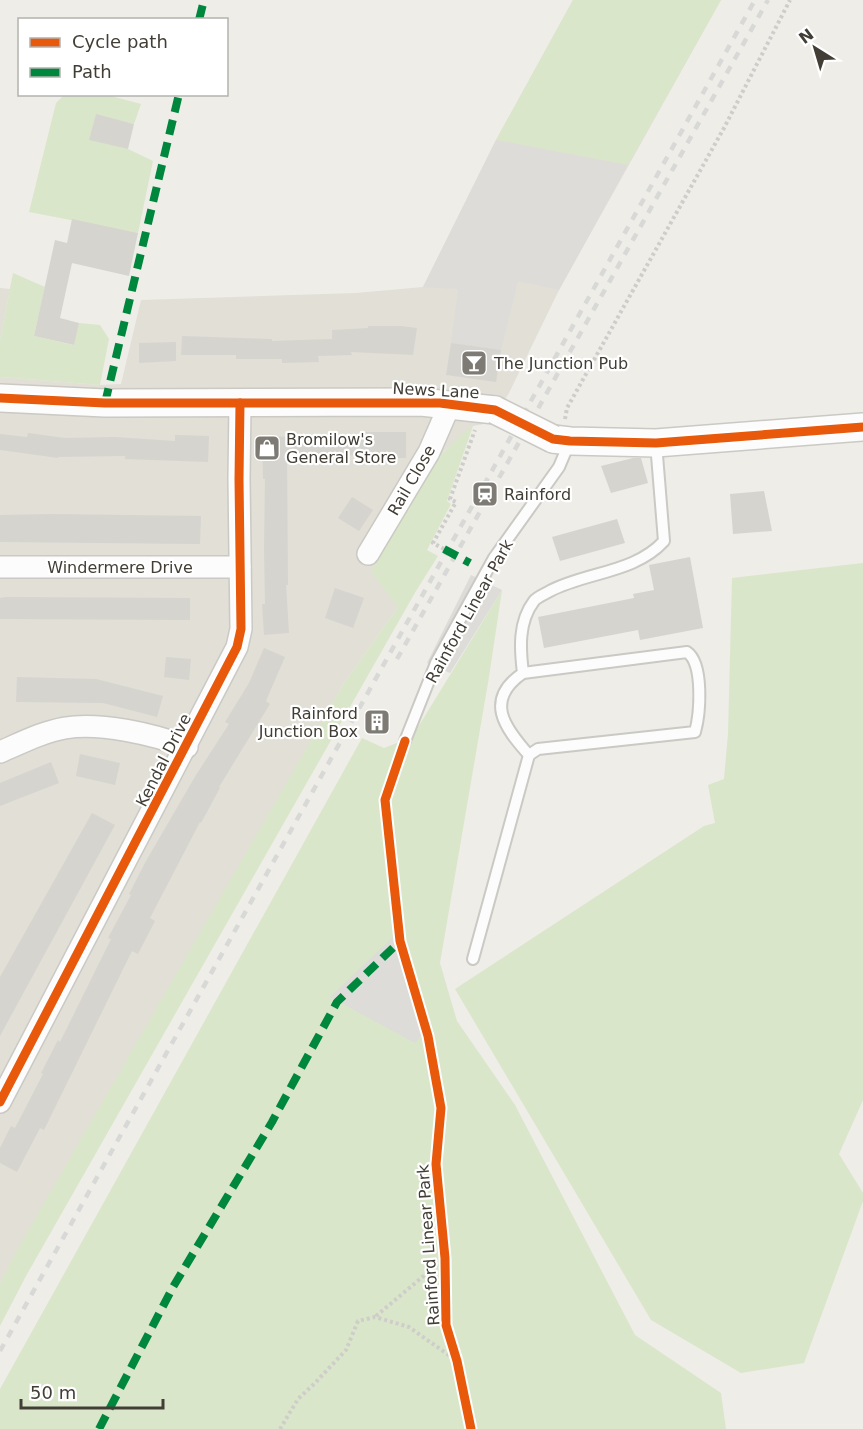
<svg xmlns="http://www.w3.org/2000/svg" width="863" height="1429" font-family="'DejaVu Sans',sans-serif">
<rect width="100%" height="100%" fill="#eeede8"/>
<g fill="#e1dfd6">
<path d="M573,0H721L559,290L509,393L490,423L473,426L444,451L398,607L344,683L0,1283V377L100,385L121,384L141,300L356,293L423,287L496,140Z"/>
<path d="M0,288L10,289L0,340Z"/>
</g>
<g fill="#dae6ca">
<path d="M573,0H721L628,165L496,140Z"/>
<path d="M64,95H107L141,104L134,124L96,115L90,139L128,149L153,161L138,233L29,212L56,103Z"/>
<path d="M13,273L45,287L34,336L73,345L79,323L100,325L109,339L100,385L0,377V340Z"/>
<path d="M473,426L447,501L451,504L427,550L438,556L416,591L26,1276L0,1326V1283L17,1250L344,683L398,607L371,572C400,520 423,461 473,426Z"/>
<path d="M863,563V1100L839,1154L863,1193V1201L804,1363L741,1373L651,1320L455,989L704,826L715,823L708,785L724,779L728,734L732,578Z"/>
<path d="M502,590L489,677L440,963L457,1021L515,1105L635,1335L721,1393L726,1429H0V1389L362,738L384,748L412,737Z"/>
</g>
<g fill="#dddcd8">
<path d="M496,140L628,165L559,290L518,281L501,350L451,343L458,289L423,287Z"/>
<path d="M471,575L502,590L450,673L427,663Z"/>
<path d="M393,937L424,1032L415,1043L330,997Z"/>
</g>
<g fill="#d6d4cf">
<path d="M96,114L134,124L128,149L89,140Z"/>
<path d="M72,219L138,233L129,276L72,263L60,318L79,323L74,345L34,336L55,240L67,243Z"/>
<path d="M368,326H401L417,328L413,355L351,352L352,355L318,356L319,362L282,363V359H236V355H181L182,336L272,339V341L332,339V330L368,328Z"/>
<path d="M176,342V361L139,363V343Z"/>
<path d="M451,343L501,350L496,382L446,375Z"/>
<path d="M363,432H406V458H363V455L287,457L288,585H286L289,633L264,635L262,604H265L264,548L265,479H263L262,437L363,435Z"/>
<path d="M28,433L65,438L115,437L175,441V435L209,436L208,462L125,459V456L58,457V458L0,450V434L27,437Z"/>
<path d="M633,458H641L648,483L611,493L601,466Z"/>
<path d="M764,491L772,531L733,534L730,494Z"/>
<path d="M352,497L373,510L359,531L338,518Z"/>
<path d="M53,514L201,516L200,544L0,542V515Z"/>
<path d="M617,519L625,543L560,561L552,537Z"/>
<path d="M690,557L703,628L640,640L638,630L544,648L538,617L634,598L633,594L654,590L649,565Z"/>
<path d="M335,588L364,598L353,628L325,618Z"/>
<path d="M6,597L190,598V620L0,619V598Z"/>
<path d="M264,648L285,657L266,701L270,704L219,787L220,788L201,823L200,822L150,918L155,921L138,954L132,951L44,1130L40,1128L17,1172L0,1163V1148L11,1126L15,1128L43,1074L41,1073L58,1040L60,1042L111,939L108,938L131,895L129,894L146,861L196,775L229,724L225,722L249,683Z"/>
<path d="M166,657L191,659L189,680L164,677Z"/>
<path d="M17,677L96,679L163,696L157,717L103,703L16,702Z"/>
<path d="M80,754L120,763L115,785L76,776Z"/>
<path d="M51,762L59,783L0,806V783Z"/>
<path d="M92,813L115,825L0,1036V977Z"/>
</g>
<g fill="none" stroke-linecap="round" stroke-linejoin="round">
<defs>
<g id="service">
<path d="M523,673L687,652C704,664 700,714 695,732L538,749L529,755"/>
<path d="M405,741L436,663L494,558L559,467L570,441"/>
<path d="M473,959L529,755C504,727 484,700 523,673C520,649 518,622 534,601C537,597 545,594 550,591C586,572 635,573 664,541L656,443"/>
</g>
<g id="minor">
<path d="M368,554L429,452L450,404"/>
<path d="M0,567H240"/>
<path d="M0,752C21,743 42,732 65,728C100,722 153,734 187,747"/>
<path d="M0,1102L237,647L241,629L239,479L240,403"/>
</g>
<g id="tertiary">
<path d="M0,398L105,403L421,402L495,410"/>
<path d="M553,439L570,441L656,443L863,427"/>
</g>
</defs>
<use href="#service" stroke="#cac9c4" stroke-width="14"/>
<use href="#minor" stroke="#cac9c4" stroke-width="24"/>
<use href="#tertiary" stroke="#cac9c4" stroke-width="30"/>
<g stroke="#cfcdca" stroke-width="4" stroke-dasharray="3 3" stroke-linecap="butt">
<path d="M565,419L567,408L724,128L790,0"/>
<path d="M444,549L433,543L456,502L450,499L475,430"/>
<path d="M376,1316L445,1258"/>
<path d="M280,1429L298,1399L315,1383L346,1350L358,1321L375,1317L409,1327L457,1361"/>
</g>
<use href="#service" stroke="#fcfcfc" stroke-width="10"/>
<use href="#minor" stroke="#fcfcfc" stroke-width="21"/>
<use href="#tertiary" stroke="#fcfcfc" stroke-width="27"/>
<g stroke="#d8d8d7" stroke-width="4.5" stroke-dasharray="8 8" stroke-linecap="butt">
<path d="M397,659L768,0"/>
<path d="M0,1351L755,0"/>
</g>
<defs>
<path id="tertiary-bridge" d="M495,410L553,439"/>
</defs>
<use href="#tertiary-bridge" stroke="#cac9c4" stroke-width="30" stroke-linecap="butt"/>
<use href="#tertiary-bridge" stroke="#fcfcfc" stroke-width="27"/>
<g stroke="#00873e" stroke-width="8" stroke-dasharray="15 8" stroke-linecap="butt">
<path d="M199,20L204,0"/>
<path d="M105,403L179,94"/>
<path d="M444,549L470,563"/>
<path d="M99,1429L173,1287L272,1122L337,1002L400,941"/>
</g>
<defs>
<g id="cycleway">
<path d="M0,398L105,403H440L495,410L553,439L570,441L656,443L863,427"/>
<path d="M405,741L385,800L400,941L428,1036L441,1108L436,1164L445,1258L446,1325L457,1361L471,1429"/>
<path d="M0,1102L237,647L241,629L239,479L240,403"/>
</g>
</defs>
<use href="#cycleway" stroke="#fff" stroke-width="13"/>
<use href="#cycleway" stroke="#e8590c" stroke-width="9"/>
</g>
<defs>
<symbol id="bar-square" viewBox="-11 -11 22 22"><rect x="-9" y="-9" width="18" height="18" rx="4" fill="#7e7b74" stroke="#fff"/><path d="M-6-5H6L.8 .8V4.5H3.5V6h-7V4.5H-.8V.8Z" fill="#fff"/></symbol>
<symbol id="shop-square" viewBox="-11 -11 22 22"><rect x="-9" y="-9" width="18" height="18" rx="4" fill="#7e7b74" stroke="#fff"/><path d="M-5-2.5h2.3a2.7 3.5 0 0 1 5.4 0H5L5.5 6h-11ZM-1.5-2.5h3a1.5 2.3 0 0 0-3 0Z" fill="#fff"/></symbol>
<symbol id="station-square" viewBox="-11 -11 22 22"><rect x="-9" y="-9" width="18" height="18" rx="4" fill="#7e7b74" stroke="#fff"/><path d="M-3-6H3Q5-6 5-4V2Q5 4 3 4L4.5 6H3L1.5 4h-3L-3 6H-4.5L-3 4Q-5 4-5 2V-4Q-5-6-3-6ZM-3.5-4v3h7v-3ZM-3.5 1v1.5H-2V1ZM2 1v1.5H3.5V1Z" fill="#fff"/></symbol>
<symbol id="building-square" viewBox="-11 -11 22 22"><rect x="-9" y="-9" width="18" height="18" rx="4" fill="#7e7b74" stroke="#fff"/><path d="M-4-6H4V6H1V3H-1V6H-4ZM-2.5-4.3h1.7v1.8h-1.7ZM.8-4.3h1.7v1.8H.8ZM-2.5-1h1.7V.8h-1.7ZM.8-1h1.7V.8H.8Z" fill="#fff"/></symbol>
</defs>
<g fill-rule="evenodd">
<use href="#bar-square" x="459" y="348" width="30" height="30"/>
<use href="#shop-square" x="252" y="433" width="30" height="30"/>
<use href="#station-square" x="470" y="479" width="30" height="30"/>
<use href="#building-square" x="362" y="707" width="30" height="30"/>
</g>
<g text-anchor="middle" stroke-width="4.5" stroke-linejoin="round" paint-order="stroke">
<g font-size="16" fill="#423e36" stroke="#fff" text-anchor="start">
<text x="494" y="369">The Junction Pub</text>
<text x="286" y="445">Bromilow's<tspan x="286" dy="18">General Store</tspan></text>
<text x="504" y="500">Rainford</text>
<text x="358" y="719" text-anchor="end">Rainford<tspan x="358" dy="18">Junction Box</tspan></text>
</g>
<g font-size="16" fill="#423e36" stroke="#fff">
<text transform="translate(436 390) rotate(3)" y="6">News Lane</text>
<text transform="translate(411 480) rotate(-60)" y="6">Rail Close</text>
<text x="120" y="573">Windermere Drive</text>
<text transform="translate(469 611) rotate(-61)" y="6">Rainford Linear Park</text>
<text transform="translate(163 760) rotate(-63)" y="6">Kendal Drive</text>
<text transform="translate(428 1245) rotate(-94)" y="6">Rainford Linear Park</text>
</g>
</g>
<rect x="18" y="18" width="210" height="78" fill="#ffffff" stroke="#b3b2af" stroke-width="1.5"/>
<rect x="30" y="38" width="30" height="9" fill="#e8590c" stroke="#b3b2af" stroke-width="1.5"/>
<text x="72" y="48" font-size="18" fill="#423e36">Cycle path</text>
<rect x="30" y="68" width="30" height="9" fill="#00873e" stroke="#b3b2af" stroke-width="1.5"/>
<text x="72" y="78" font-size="18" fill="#423e36">Path</text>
<g transform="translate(815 48) rotate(323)" stroke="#ffffff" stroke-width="4.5" paint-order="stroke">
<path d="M0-4.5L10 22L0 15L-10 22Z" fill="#423e36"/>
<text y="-9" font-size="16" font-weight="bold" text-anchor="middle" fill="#423e36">N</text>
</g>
<path d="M21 1399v9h142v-9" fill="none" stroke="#423e36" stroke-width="3"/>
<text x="30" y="1399" font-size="18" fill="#423e36" stroke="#ffffff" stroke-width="4.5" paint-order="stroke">50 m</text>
</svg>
